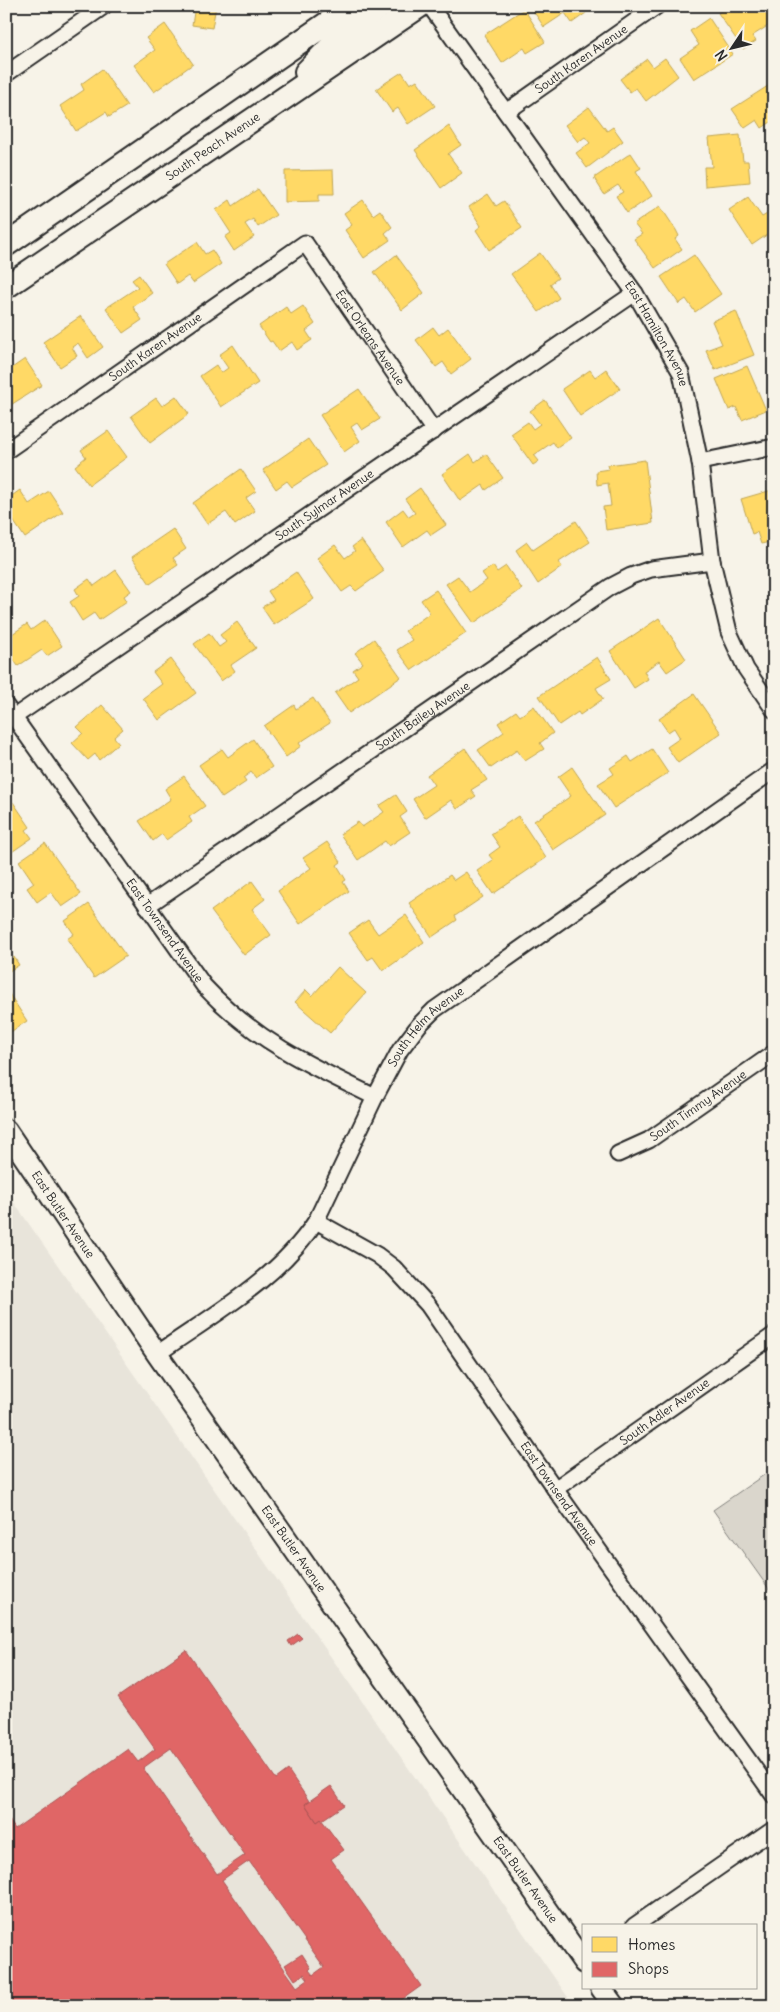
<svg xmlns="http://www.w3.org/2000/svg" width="780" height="2012" font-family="Delius,sans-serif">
<rect width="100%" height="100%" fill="#f7f3e8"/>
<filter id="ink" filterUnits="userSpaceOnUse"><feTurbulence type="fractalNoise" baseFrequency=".02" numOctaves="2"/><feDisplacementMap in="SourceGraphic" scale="10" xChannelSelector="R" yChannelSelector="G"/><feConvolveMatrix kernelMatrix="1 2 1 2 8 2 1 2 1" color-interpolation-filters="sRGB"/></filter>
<g filter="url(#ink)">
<path fill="#e8e4da" d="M6,1191L474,1862L574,2006H6Z"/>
<path fill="#dad6cc" stroke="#82807c" d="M774,1468V1596L713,1510Z"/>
<g fill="#ffd966" stroke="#bfa554">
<path d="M195,6H216L212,28L192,25Z"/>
<path d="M530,6H582L586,13L572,23L565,13L544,27Z"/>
<path d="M728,6H735L739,12L748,6H766L774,18V22L752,36L756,41L743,49L718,13Z"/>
<path d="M524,9L545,42L527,53L524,48L502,63L484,35Z"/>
<path d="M709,18L733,54L694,79L680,58L699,45L690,31Z"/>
<path d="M165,24L193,64L154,92L134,65L155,50L146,38Z"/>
<path d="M665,58L678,76L646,101L636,88L630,92L620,79L647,59L653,67Z"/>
<path d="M102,69L127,106L109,117L106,112L76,131L60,106L84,90L81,84Z"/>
<path d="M402,72L410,84L417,80L435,106L408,124L398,108L392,112L376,89Z"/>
<path d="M771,84L774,88V120L762,128L757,120L745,128L732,109Z"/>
<path d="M589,107L607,131L613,127L623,141L587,168L576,153L590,143L585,137L578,142L565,125Z"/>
<path d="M449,126L461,145L448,154L462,173L441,188L415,150Z"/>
<path d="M740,135L743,161H748L750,182L705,186L704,167H712L709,138Z"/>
<path d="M631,153L641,168L636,171L652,196L627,213L616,196L623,192L618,185L604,194L594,178Z"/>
<path d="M333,170L334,194H319V201L285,202V171Z"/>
<path d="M258,189L276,215L258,227L253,219L245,224L254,237L234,251L225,237L231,233L216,210L230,200L233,206Z"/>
<path d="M488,194L496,206L504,201L522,228L489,250L476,230L481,226L469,207Z"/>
<path d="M748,197L762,217L774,210V230L752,245L729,210Z"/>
<path d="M363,200L373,215L380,210L392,227L385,233L390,240L364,258L345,230L352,225L344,213Z"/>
<path d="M660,206L676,230L679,236L675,239L682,249L655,268L634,239L642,234L634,224Z"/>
<path d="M197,242L205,254L212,250L221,264L193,283L188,276L177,284L164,264Z"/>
<path d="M540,253L558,278L550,284L559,298L539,312L511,274Z"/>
<path d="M396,255L424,293L402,310L374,272Z"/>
<path d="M694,255L721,294L695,312L686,299L679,304L661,277Z"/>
<path d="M139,275L152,293L133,307L142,320L123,333L106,308L138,287L132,280Z"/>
<path d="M303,306L315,324L306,331L312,340L297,350L292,342L279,351L272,341L270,342L259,326L286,307L291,314Z"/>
<path d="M736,311L754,355L715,370L706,350L722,344L712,321Z"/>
<path d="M81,316L103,347L88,358L78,343L72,347L77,356L60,367L43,342Z"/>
<path d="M433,327L439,335L448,328L471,359L451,374L443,362L436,367L416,340Z"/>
<path d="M233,345L258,383L221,407L200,376L216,365L221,373L228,368L219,355Z"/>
<path d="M25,359L42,385L6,408V372Z"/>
<path d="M747,366L766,410L742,420L736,407L729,410L716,379Z"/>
<path d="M606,369L620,389L580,416L562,389L590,370L595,377Z"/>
<path d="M359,389L380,419L362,430L357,423L351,427L360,441L344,452L320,415Z"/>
<path d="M176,396L189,414L150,443L131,416L156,398L162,406Z"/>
<path d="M545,400L571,438L557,448L553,442L534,455L539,461L533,465L511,434L528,422L533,429L540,424L530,411Z"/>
<path d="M108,431L127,457L89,485L75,466L86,457L81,450Z"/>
<path d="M308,439L326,465L292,487L287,481L276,489L263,470Z"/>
<path d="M470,454L475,462L486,454L503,478L486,490L483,485L460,501L442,474Z"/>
<path d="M645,460L653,523L606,530L603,507L611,506L608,483L597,485L596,471L609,469L608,465Z"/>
<path d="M241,469L256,491L246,498L255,511L235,525L226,512L207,524L193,503Z"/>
<path d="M420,488L446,525L431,535L427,530L403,547L386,522L403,509L409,517L415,513L405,499Z"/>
<path d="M20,490L29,504L49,491L63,512L25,538L6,510V500Z"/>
<path d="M772,490L774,496V541L761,544L757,532L752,534L741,499Z"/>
<path d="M576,521L590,542L559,562L562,567L538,584L516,550L527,542L533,550Z"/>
<path d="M173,529L186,549L173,558L178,565L150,584L132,557Z"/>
<path d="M361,540L384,571L356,591L351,586L342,592L317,558L335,545L345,558L355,551L352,547Z"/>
<path d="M493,566L497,572L506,566L522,589L474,623L446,584L458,576L470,592L487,580L482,573Z"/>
<path d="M116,570L131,591L124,596L127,601L99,620L94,613L82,621L70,602L79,596L75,589L89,579L94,586Z"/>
<path d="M296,572L314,599L274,625L262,607L274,600L268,591Z"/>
<path d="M436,590L466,633L412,670L397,650L412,640L405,631L430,613L421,600Z"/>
<path d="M659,618L686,659L667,672L659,661L644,671L648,679L634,688L610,651Z"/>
<path d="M45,620L62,646L47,656L42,650L18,666L6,649V638L27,624L31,630Z"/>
<path d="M237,622L256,648L231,665L235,671L221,681L194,644L209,633L219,647L226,642L220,635Z"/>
<path d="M374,639L401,677L349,713L335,693L358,677L353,670L363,663L355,653Z"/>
<path d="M597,657L611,679L596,688L603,699L580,715L578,712L559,725L539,696Z"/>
<path d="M171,659L196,693L159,720L143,698L162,684L153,672Z"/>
<path d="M694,694L721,733L678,763L667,747L680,738L674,728L668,732L659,719Z"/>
<path d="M313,698L330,723L299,743L301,746L286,757L264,726L294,705L296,709Z"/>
<path d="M102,705L123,729L114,737L119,743L99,760L95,754L88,760L72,743L83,733L77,727Z"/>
<path d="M534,706L553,733L540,743L544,749L525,761L517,750L491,768L478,750L504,732L498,723L516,711L520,716Z"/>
<path d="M253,739L272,767L256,778L251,772L243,778L246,782L222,798L199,765L222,749L228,757Z"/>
<path d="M465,748L487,780L471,790L476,796L457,809L451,800L425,818L413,799L434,785L427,775Z"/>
<path d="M652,749L668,773L614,808L598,784L614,774L610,768L628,756L632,762Z"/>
<path d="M572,767L605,815L553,850L534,821L571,796L558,777Z"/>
<path d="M184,776L205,806L189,817L192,822L166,840L162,834L153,841L139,821L171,799L165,789Z"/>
<path d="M396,795L407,812L400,817L410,832L389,846L385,841L358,860L340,834L358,822L362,827L384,812L379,806Z"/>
<path d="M6,801L9,805L13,802L30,827L26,830L32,838L6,856Z"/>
<path d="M518,816L546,858L493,894L477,871L493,860L489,855L500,847L491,834Z"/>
<path d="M327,842L341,862L337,865L346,880L343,882L349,891L300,924L278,891L311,868L303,858Z"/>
<path d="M45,843L81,894L62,907L51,892L37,902L27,888L34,883L19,861Z"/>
<path d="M466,872L483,897L455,916L457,920L432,937L409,903L450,875L454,880Z"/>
<path d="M252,881L265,899L252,909L271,935L244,955L211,911Z"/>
<path d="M89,904L126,956L94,978L67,939L74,934L65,921Z"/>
<path d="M406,915L424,942L383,971L373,957L368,960L349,933L368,920L378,934Z"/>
<path d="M14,957L19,965L6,973V962Z"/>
<path d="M338,967L366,993L330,1033L295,1002L306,990L312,996Z"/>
<path d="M6,989L27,1021L6,1035Z"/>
</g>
<g fill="#e06666" stroke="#aa5454" fill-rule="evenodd">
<path d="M298,1634L302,1638L291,1646L288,1641Z"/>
<path d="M186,1650L276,1779L288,1770L309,1801L305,1804L317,1822L321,1819L344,1850L331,1859L421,1986L393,2006H6V1815L15,1829L128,1749L138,1762L155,1749L118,1697ZM171,1748L245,1855L217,1874L143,1768ZM249,1861L324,1967L313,1975L309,1970L311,1968L302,1954L285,1965L295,1980L304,1974L308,1979L297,1987L222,1880Z"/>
<path d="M331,1786L344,1805L322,1820L321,1819L317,1822L305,1804Z"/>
</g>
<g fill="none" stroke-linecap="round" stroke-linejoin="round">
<defs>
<g id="minor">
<path id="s1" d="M430,6L635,293L681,373L700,462L712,561L729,632L746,669L774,710"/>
<path d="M6,74L104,6"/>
<path id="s2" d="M506,112L657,6"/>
<path id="s3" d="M6,451L305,243L434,431"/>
<path d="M700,462L774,447"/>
<path id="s4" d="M6,706L204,986C254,1040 310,1066 375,1097"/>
<path id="s5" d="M14,717L635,293"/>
<path id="s6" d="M147,906L610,587L631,576L651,569L712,561"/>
<path id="s7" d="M618,1154L649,1140L774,1053"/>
<path id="s8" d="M316,1221L377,1255L394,1268L428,1305L555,1489L774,1796"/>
<path id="s9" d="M157,1354C214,1314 278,1279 316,1221L375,1097L400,1050L419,1025L434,1010L774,770"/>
<path id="s10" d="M555,1489L774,1335"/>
<path d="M634,1926L774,1829"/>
</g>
<g id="tertiary">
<path id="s11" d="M6,1130L157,1354L584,1963"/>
<path d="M601,1988L614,2006"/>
</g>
<g id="secondary">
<path d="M306,72L345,32L382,6"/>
<path d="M6,245L352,6"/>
<path id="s12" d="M6,287L420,6"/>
</g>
</defs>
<use href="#minor" stroke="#2b2b2b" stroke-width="19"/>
<use href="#tertiary" stroke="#2b2b2b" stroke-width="24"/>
<use href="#secondary" stroke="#2b2b2b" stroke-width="26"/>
<use href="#minor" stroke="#f7f3e8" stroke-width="15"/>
<use href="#tertiary" stroke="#f7f3e8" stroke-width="20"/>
<use href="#secondary" stroke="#f7f3e8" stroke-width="22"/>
</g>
</g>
<g text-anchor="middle" stroke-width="5" stroke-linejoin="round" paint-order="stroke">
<g font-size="12" fill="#2b2b2b" stroke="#f7f3e8">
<text dy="4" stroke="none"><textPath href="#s2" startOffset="92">South Karen Avenue</textPath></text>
<text dy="4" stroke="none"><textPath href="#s12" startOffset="250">South Peach Avenue</textPath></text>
<text dy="4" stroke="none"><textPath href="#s1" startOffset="399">East Hamilton Avenue</textPath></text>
<text dy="4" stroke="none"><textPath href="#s3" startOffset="479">East Orleans Avenue</textPath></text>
<text dy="4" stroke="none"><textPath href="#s3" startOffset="182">South Karen Avenue</textPath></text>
<text dy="4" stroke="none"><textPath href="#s5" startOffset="376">South Sylmar Avenue</textPath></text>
<text dy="4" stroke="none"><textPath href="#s6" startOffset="335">South Bailey Avenue</textPath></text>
<text dy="4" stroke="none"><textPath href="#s4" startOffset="275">East Townsend Avenue</textPath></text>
<text dy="4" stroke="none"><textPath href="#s9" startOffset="434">South Helm Avenue</textPath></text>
<text dy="4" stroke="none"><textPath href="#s7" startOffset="94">South Timmy Avenue</textPath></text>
<text dy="4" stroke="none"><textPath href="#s11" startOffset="102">East Butler Avenue</textPath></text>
<text dy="4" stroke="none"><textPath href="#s10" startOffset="134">South Adler Avenue</textPath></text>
<text dy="4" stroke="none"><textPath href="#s8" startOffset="371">East Townsend Avenue</textPath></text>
<text dy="4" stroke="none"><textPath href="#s11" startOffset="508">East Butler Avenue</textPath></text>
<text dy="4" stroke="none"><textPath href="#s11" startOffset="912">East Butler Avenue</textPath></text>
</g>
</g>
<rect width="780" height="2012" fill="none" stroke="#f7f3e8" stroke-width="25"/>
<rect x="12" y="12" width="755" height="1987" fill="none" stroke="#2b2b2b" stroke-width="2" filter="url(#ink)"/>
<rect x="582" y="1924" width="175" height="65" fill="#f7f3e8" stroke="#a5a39c"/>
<rect x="592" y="1937" width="25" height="15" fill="#ffd966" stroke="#a5a39c"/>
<text x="628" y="1950" font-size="15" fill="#2b2b2b">Homes</text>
<rect x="592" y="1962" width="25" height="15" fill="#e06666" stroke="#a5a39c"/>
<text x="628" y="1974" font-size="15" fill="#2b2b2b">Shops</text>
<g transform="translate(732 48) rotate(235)" stroke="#f7f3e8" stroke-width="4" paint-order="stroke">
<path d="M0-4L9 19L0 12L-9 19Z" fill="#2b2b2b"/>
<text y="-8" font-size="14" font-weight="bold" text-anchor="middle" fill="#2b2b2b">N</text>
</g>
</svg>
